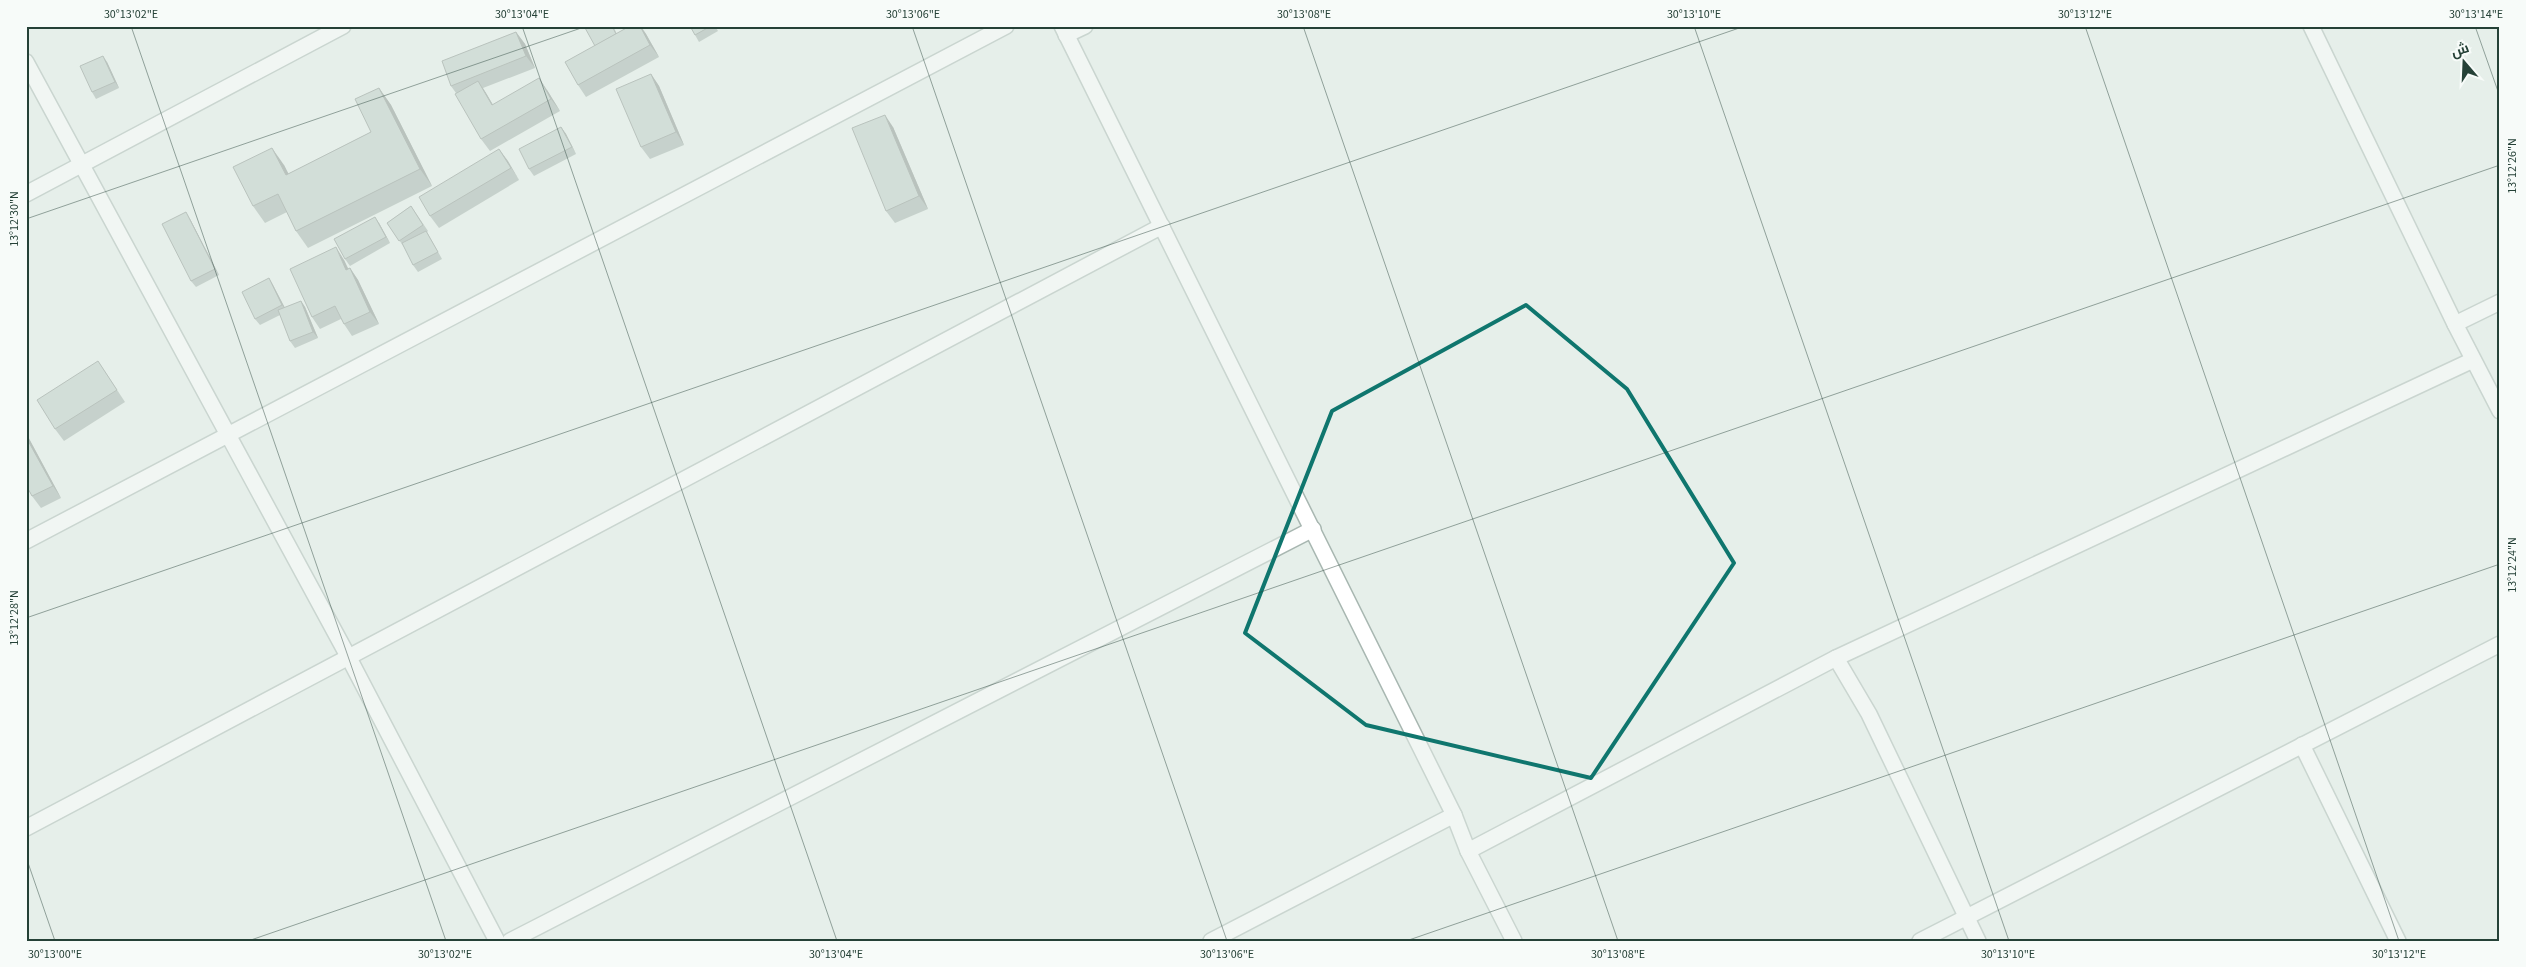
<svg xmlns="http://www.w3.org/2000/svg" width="2526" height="967" font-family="'Source Sans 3',Cairo,sans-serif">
<rect width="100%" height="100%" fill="#e6efea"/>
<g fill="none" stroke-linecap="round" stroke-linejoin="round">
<defs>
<g id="minor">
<path d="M1062,26L1454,815L1468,851L1514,941"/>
<path d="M2311,26L2455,324L2500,411"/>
<path d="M1066,35L1085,26"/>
<path d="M26,62L349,658L497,941"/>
<path d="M26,194L343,26"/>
<path d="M2455,324L2500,302"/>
<path d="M26,541L1006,26"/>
<path d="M1836,658L1869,714L1978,941"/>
<path d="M2302,745L2398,941"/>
<path d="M26,828L1162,226"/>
<path d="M1468,851L1836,658L2473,360"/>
<path d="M510,941L1313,529"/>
<path d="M1211,941L1454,815"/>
<path d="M1920,941L2500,644"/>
</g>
</defs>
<use href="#minor" stroke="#a8b7b1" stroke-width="18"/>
<use href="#minor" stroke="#fff" stroke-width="15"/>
</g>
<g fill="#a1aea8">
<path d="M584,26H613L617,34L630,26H641L646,34L659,57L586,97L578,85L595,46Z"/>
<path d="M690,26H715L718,31L699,42Z"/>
<path d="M516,32L525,44L535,68L483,88L493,105L547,90L560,111L490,151L481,139L456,93L451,86Z"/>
<path d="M107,62L119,88L96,99L92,92Z"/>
<path d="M651,74L659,86L684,145L650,159L641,147Z"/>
<path d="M379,88L391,105L432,186L308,248L296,231L287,212L265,223L253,206L284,165L288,174L371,132Z"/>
<path d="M561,127L566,134L576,154L534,176L529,169Z"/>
<path d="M893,127L928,209L895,223L886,211Z"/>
<path d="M499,149L519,180L439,228L430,216Z"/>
<path d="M411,206L428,231L427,232L442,259L418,272L413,265L404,247L387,223Z"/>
<path d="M190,219L219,275L196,287L191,281Z"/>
<path d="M379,223L390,243L350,266L345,259Z"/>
<path d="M344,260L348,268H350L358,280L379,324L352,336L344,324L341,319L320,329L312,317Z"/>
<path d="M269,278L273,285L285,308L301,301L305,307L318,338L295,348L290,341L280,315L260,325L255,319Z"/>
<path d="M98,361L125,402L64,441L55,429Z"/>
<path d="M26,433L61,498L41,508L32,496L26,485Z"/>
</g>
<g fill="#838d88">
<path d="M640,26L646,34L659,57L650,45Z"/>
<path d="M516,32L525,44L535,68L526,56Z"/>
<path d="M103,56L107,62L119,88L115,82Z"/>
<path d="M651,74L659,86L684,145L676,132Z"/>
<path d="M539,78L547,90L560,111L551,99Z"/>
<path d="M478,81L486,93L500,117L492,105Z"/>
<path d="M379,88L391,105L432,186L420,169Z"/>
<path d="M885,115L893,127L928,209L919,196Z"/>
<path d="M561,127L566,134L576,154L572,147Z"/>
<path d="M272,148L284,165L298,192L286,175Z"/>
<path d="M499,149L508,161L519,180L511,168Z"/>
<path d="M186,212L190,219L219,275L215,269Z"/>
<path d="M375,217L379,223L390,243L386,237Z"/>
<path d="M336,247L344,260L354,282L346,270Z"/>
<path d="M350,268L358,280L379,324L370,312Z"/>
<path d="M269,278L273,285L287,312L282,305Z"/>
<path d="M301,301L305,307L318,338L313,332Z"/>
<path d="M26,433L61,498L53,486L26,437Z"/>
</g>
<g fill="#bbcac3" stroke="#838d88">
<path d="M584,26H612L616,34L595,46Z"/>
<path d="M630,26H640L650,45L578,85L565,62Z"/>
<path d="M690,26H711L695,35Z"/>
<path d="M516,32L526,56L451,86L442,61Z"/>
<path d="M103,56L115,82L92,92L80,66Z"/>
<path d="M651,74L676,132L641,147L616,89Z"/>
<path d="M539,78L551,99L481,139L455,94L478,81L492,105Z"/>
<path d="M379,88L420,169L296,231L278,194L253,206L233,167L272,148L286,175L371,132L355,99Z"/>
<path d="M885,115L919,196L886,211L852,128Z"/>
<path d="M561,127L572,147L529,169L519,149Z"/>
<path d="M499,149L511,168L430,216L419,197Z"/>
<path d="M411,206L423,225L399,241L387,223Z"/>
<path d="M186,212L215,269L191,281L162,224Z"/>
<path d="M375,217L386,237L345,259L334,239Z"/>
<path d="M426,231L438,252L413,265L402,243Z"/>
<path d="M336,247L346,270L350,268L370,312L344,324L335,306L312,317L290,269Z"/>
<path d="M269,278L282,305L255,319L242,292Z"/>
<path d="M301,301L313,332L290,341L278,310Z"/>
<path d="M98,361L117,390L55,429L37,400Z"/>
<path d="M26,437L53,486L32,496L26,485Z"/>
</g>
<path d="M0 0H2526V967H0ZM1526,305L1627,389L1734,563L1591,778L1366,725L1245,633L1332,411Z" fill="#e6efea" fill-opacity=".55" fill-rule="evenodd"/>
<path fill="none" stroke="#0f766e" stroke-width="4" stroke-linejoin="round" d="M1526,305L1627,389L1734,563L1591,778L1366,725L1245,633L1332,411Z"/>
<path fill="none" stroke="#254137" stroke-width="1" stroke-opacity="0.45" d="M131,26L446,941M522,26L837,941M912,26L1227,941M1303,26L1618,941M1694,26L2009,941M2085,26L2399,941M2475,26L2500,97M26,219L587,26M26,618L1745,26M26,857L55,941M248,941L2500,165M1406,941L2500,564"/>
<rect width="2526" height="967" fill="none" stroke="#f7fbf9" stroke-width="55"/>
<g transform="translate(2464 62) rotate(341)" stroke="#f7fbf9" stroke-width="4" paint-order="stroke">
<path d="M0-4L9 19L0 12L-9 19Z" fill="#254137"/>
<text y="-8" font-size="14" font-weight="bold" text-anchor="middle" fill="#254137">ش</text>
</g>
<rect x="28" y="28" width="2470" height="912" fill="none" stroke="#254137" stroke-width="2"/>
<g font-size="12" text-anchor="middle" fill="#254137">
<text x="131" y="18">30°13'02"E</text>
<text x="522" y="18">30°13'04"E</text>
<text x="913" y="18">30°13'06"E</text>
<text x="1304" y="18">30°13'08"E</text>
<text x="1694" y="18">30°13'10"E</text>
<text x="2085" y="18">30°13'12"E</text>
<text x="2476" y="18">30°13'14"E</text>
<text transform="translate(2512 166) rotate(-90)" y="4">13°12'26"N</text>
<text transform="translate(14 219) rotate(-90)" y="4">13°12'30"N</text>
<text transform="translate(2512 565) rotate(-90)" y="4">13°12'24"N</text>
<text transform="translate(14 618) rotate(-90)" y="4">13°12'28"N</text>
<text x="55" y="958">30°13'00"E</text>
<text x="445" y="958">30°13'02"E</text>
<text x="836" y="958">30°13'04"E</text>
<text x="1227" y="958">30°13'06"E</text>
<text x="1618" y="958">30°13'08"E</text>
<text x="2008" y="958">30°13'10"E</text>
<text x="2399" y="958">30°13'12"E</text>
</g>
</svg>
